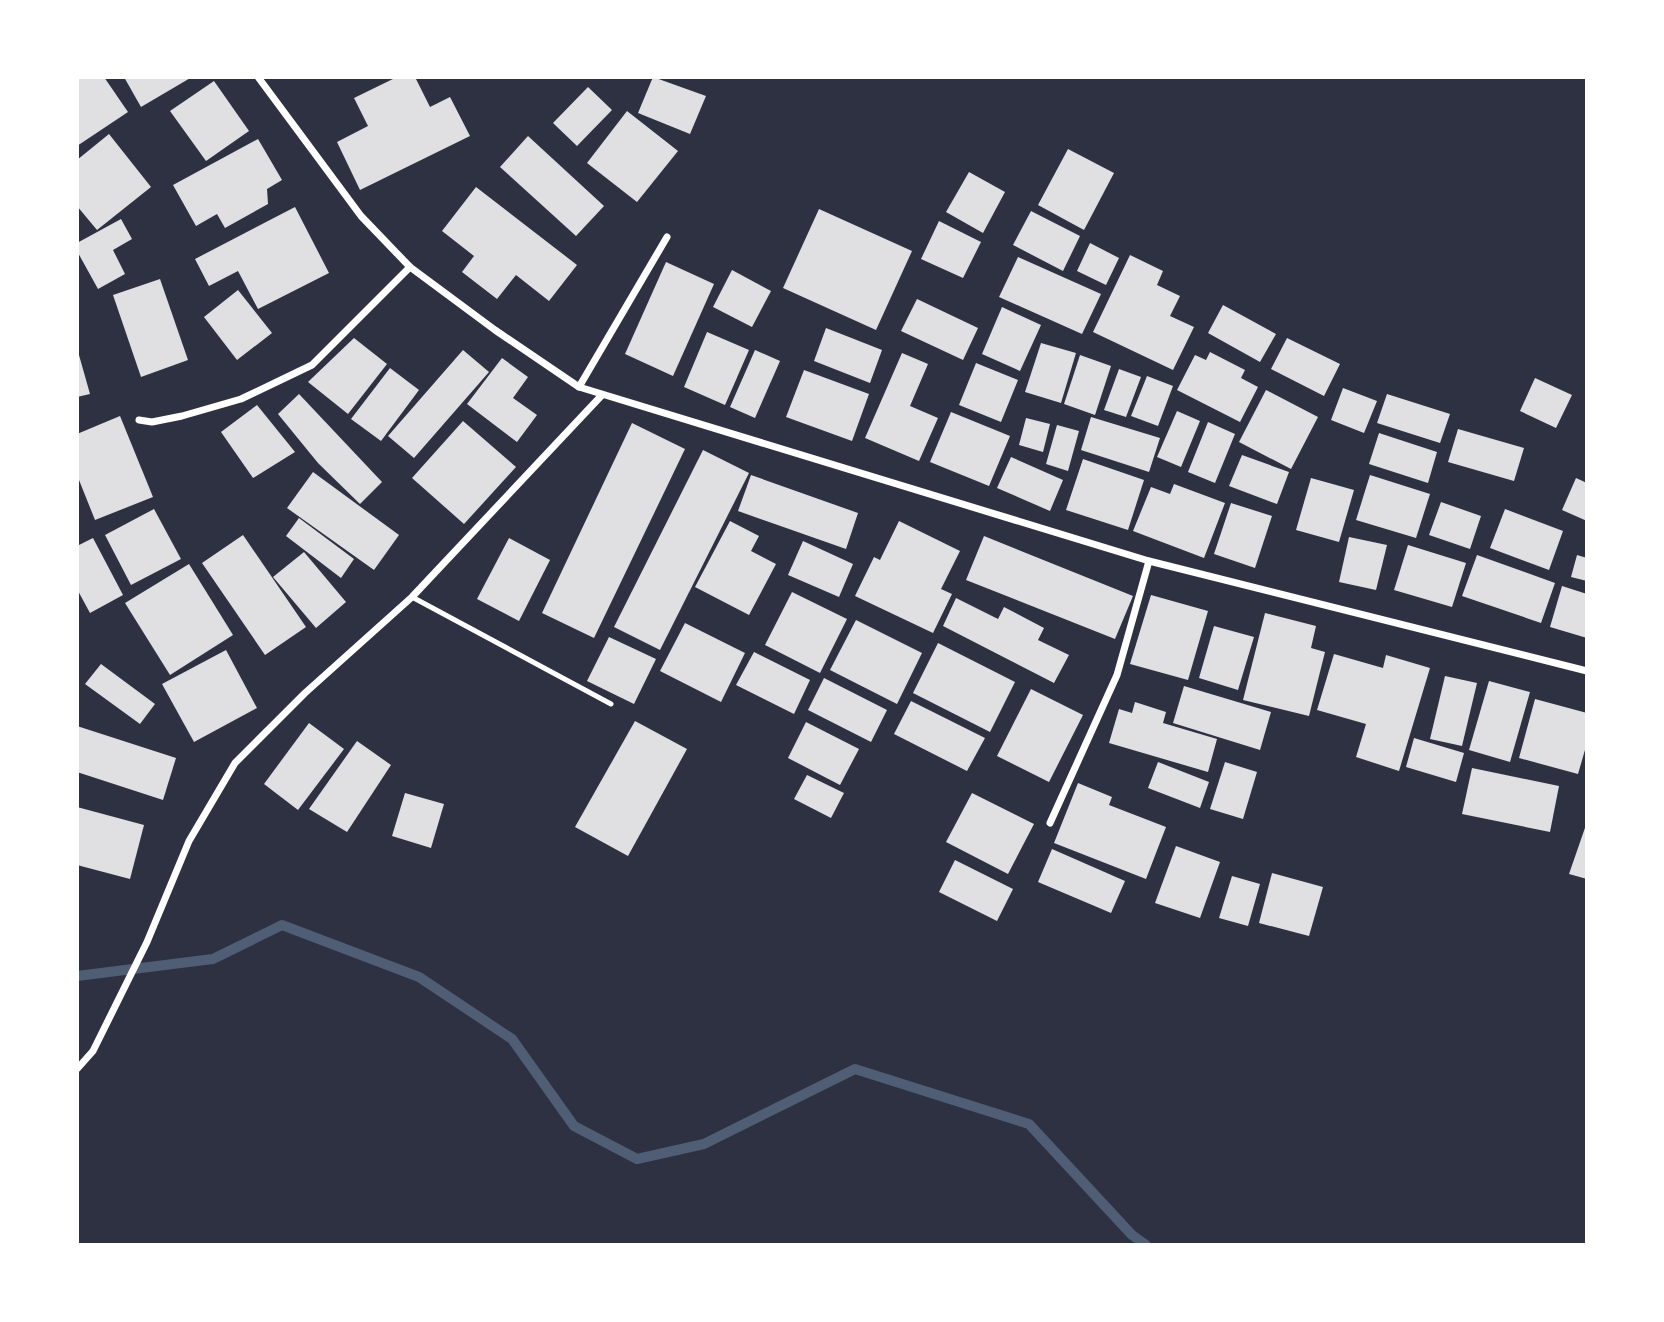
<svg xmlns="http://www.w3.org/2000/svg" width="1664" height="1322" font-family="Lora,serif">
<rect width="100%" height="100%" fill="#2d3142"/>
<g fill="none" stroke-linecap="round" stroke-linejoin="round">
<path stroke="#4f5d75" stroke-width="10" d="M77,976L213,959L282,925L419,977L512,1039L574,1126L637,1159L704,1144L855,1069L1029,1124L1132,1235L1146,1245"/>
</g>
<g fill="#e0e0e3">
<path d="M77,77H104L128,112L77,146Z"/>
<path d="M124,77H192L141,107Z"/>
<path d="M397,77H415L430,107L450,97L470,136L360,190L337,142L368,126L354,98Z"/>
<path d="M653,77L706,96L690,134L638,113Z"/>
<path d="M214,81L249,131L206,161L170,111Z"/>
<path d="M588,87L612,110L577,146L553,123Z"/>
<path d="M627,111L678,151L637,202L587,163Z"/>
<path d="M109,134L151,187L97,230L77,206V160Z"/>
<path d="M528,136L604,206L576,236L500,167Z"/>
<path d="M258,139L282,180L267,189L268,204L225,228L217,214L196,226L173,185Z"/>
<path d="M1068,149L1114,173L1084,230L1038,205Z"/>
<path d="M969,172L1005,192L983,233L946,212Z"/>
<path d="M476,187L577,265L549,301L516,275L497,299L462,272L474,256L442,231Z"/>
<path d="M295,207L329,273L258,309L238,271L209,286L195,259Z"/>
<path d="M819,209L912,251L876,330L783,288Z"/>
<path d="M1031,211L1080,236L1063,271L1013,245Z"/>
<path d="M121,219L132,239L113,250L125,274L98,289L77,251V243Z"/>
<path d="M939,221L981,242L963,278L921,259Z"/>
<path d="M1090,243L1119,258L1106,285L1077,271Z"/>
<path d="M1130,255L1163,271L1157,285L1180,296L1170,316L1194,327L1173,370L1093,332Z"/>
<path d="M1018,257L1101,294L1082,334L999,297Z"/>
<path d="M666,262L714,284L673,376L625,354Z"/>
<path d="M732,270L771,291L752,327L713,307Z"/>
<path d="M160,279L188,360L141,377L113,295Z"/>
<path d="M238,290L272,333L237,360L204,317Z"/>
<path d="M917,299L978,328L963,360L901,331Z"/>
<path d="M1223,305L1276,334L1260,362L1208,333Z"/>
<path d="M1002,307L1041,325L1020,371L982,354Z"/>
<path d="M826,328L882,350L870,383L814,361Z"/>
<path d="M707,332L749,350L725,405L684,387Z"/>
<path d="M354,338L387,364L348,414L308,382Z"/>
<path d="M1287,338L1340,364L1324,396L1271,369Z"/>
<path d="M1041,343L1076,353L1061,403L1025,392Z"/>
<path d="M77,348L90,394L77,397Z"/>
<path d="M463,350L489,372L414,458L388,436Z"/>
<path d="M755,350L780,361L755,418L730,407Z"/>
<path d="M1210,352L1245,370L1241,378L1258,387L1240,422L1177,390L1195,355L1206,360Z"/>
<path d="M902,353L928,364L910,406L938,418L919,461L865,438Z"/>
<path d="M1080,355L1111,366L1095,415L1064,404Z"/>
<path d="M502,358L528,377L513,398L537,415L517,442L467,404Z"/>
<path d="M976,363L1018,380L1001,422L959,405Z"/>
<path d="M390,368L419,390L381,441L351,419Z"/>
<path d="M1119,369L1141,377L1126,417L1104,410Z"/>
<path d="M804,370L869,394L852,441L786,417Z"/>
<path d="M1147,376L1173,386L1158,426L1131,416Z"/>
<path d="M1535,378L1572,395L1556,428L1520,411Z"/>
<path d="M1343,388L1377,401L1364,433L1331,420Z"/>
<path d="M1266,390L1318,417L1291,469L1239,442Z"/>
<path d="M299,394L382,482L360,504L318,463L278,414Z"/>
<path d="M1387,394L1450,414L1440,443L1377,423Z"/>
<path d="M257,405L295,452L253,478L221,432Z"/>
<path d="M1177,411L1200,421L1181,467L1157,457Z"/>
<path d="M951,412L1010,436L989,486L930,462Z"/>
<path d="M120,416L153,497L95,520L77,475V434Z"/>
<path d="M1091,417L1160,438L1149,472L1081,450Z"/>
<path d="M1026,418L1050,424L1043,452L1019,445Z"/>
<path d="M463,421L516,467L464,524L412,478Z"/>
<path d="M1208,422L1235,434L1215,483L1188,472Z"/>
<path d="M632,423L685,449L594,638L542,613Z"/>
<path d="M1057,425L1079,431L1068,471L1046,464Z"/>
<path d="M1458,429L1524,448L1514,481L1448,462Z"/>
<path d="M1379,433L1437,452L1428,483L1369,464Z"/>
<path d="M703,450L749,473L660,650L614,627Z"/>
<path d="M1242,455L1289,472L1277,504L1229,486Z"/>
<path d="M1011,457L1063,480L1050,511L997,488Z"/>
<path d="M1083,459L1144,480L1128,530L1066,510Z"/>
<path d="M313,472L399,535L374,570L287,508Z"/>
<path d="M751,475L858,513L846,549L738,511Z"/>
<path d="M1370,475L1430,494L1416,538L1356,520Z"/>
<path d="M1311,478L1354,490L1339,542L1296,530Z"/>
<path d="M1576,478L1587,483V521L1562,510Z"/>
<path d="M1174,484L1225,503L1204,558L1133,531L1151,487L1170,494Z"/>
<path d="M1441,502L1481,516L1470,549L1429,535Z"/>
<path d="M1231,503L1272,516L1255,568L1214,554Z"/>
<path d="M154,509L181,559L131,585L105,535Z"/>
<path d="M1505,509L1563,531L1549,570L1490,548Z"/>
<path d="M299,518L354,559L341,578L286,536Z"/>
<path d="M730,521L759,536L751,551L776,564L749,615L695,587Z"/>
<path d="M899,521L960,551L941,589L952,594L933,633L855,596L874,557L880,560Z"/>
<path d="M243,535L306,627L265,655L202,563Z"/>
<path d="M984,536L1133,596L1115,639L966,580Z"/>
<path d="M1349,537L1387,545L1376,590L1339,582Z"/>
<path d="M93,538L123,595L90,613L77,589V546Z"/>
<path d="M509,538L550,560L519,621L477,599Z"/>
<path d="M803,541L853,564L839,597L788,575Z"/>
<path d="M1408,545L1466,563L1452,607L1394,590Z"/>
<path d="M304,552L346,602L316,628L273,577Z"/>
<path d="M1477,555L1555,583L1541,623L1462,596Z"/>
<path d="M1577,555L1587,558V581L1571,577Z"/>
<path d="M189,564L233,635L170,675L125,603Z"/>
<path d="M1562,586L1587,594V638L1550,627Z"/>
<path d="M792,592L847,619L820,673L765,645Z"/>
<path d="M1151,595L1208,611L1188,680L1130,664Z"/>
<path d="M956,598L998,619L1004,607L1044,628L1038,640L1069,655L1054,683L943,626Z"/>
<path d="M1265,613L1316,626L1311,648L1325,652L1309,716L1243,700Z"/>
<path d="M856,620L922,653L897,704L830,670Z"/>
<path d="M685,623L745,653L721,702L660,671Z"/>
<path d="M1214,626L1254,637L1238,690L1199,678Z"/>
<path d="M609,637L656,659L634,704L587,681Z"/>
<path d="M938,643L1015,682L990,732L913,693Z"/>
<path d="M226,650L257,708L194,742L162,684Z"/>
<path d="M754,652L810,680L794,714L736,685Z"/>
<path d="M1334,654L1383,668L1386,655L1430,668L1399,771L1356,757L1366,724L1317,710Z"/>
<path d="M101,664L155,704L140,724L85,684Z"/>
<path d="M1445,676L1477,683L1462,746L1430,739Z"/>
<path d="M824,678L887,710L871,742L808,710Z"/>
<path d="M1489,681L1530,692L1510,762L1469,750Z"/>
<path d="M1184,686L1271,712L1260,750L1173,723Z"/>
<path d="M1031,689L1083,715L1049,782L997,756Z"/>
<path d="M1535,699L1587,713V743L1578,774L1519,758Z"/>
<path d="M911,701L985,738L967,771L894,734Z"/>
<path d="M1135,702L1166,712L1163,723L1217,739L1208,772L1109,743L1119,709L1132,713Z"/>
<path d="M635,721L687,749L628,856L575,827Z"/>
<path d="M806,722L859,749L840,785L788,758Z"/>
<path d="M309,723L344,749L298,810L264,784Z"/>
<path d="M77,726L176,758L163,800L77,772Z"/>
<path d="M1414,738L1464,753L1456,782L1406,767Z"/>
<path d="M357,741L391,765L347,832L309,809Z"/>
<path d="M1158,762L1209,782L1200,808L1148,788Z"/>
<path d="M1225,762L1257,772L1243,819L1210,809Z"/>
<path d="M1472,768L1559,786L1550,832L1462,814Z"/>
<path d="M807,775L844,793L831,818L794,799Z"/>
<path d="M1078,783L1112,797L1109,805L1166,827L1146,879L1054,843Z"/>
<path d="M405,793L444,804L431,848L392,836Z"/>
<path d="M972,793L1034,824L1008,874L946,842Z"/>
<path d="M77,807L144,825L130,879L77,865Z"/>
<path d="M1587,822V879L1569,874Z"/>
<path d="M1176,846L1220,862L1200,918L1155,903Z"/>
<path d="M1052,849L1125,881L1111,913L1038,882Z"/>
<path d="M955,860L1013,889L997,921L939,892Z"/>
<path d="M1272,873L1323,887L1309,936L1259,923Z"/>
<path d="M1232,876L1260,884L1248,926L1219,918Z"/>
</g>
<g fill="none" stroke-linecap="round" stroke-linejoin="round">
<path stroke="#fff" stroke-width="5" d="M412,597L611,704"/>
<g stroke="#fff" stroke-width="7">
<path d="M258,77L361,216L410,267L495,330L579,387L1149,561L1587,671"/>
<path d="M579,387L667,237"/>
<path d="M139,420L152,422L182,416L241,399L312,365L410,267"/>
<path d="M1050,823L1117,675L1149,561"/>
<path d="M77,1069L93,1051L147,942L189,841L235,763L305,693L412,597L602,395"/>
</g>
</g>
<rect width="1664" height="1322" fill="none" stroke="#ffffff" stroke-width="158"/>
</svg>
